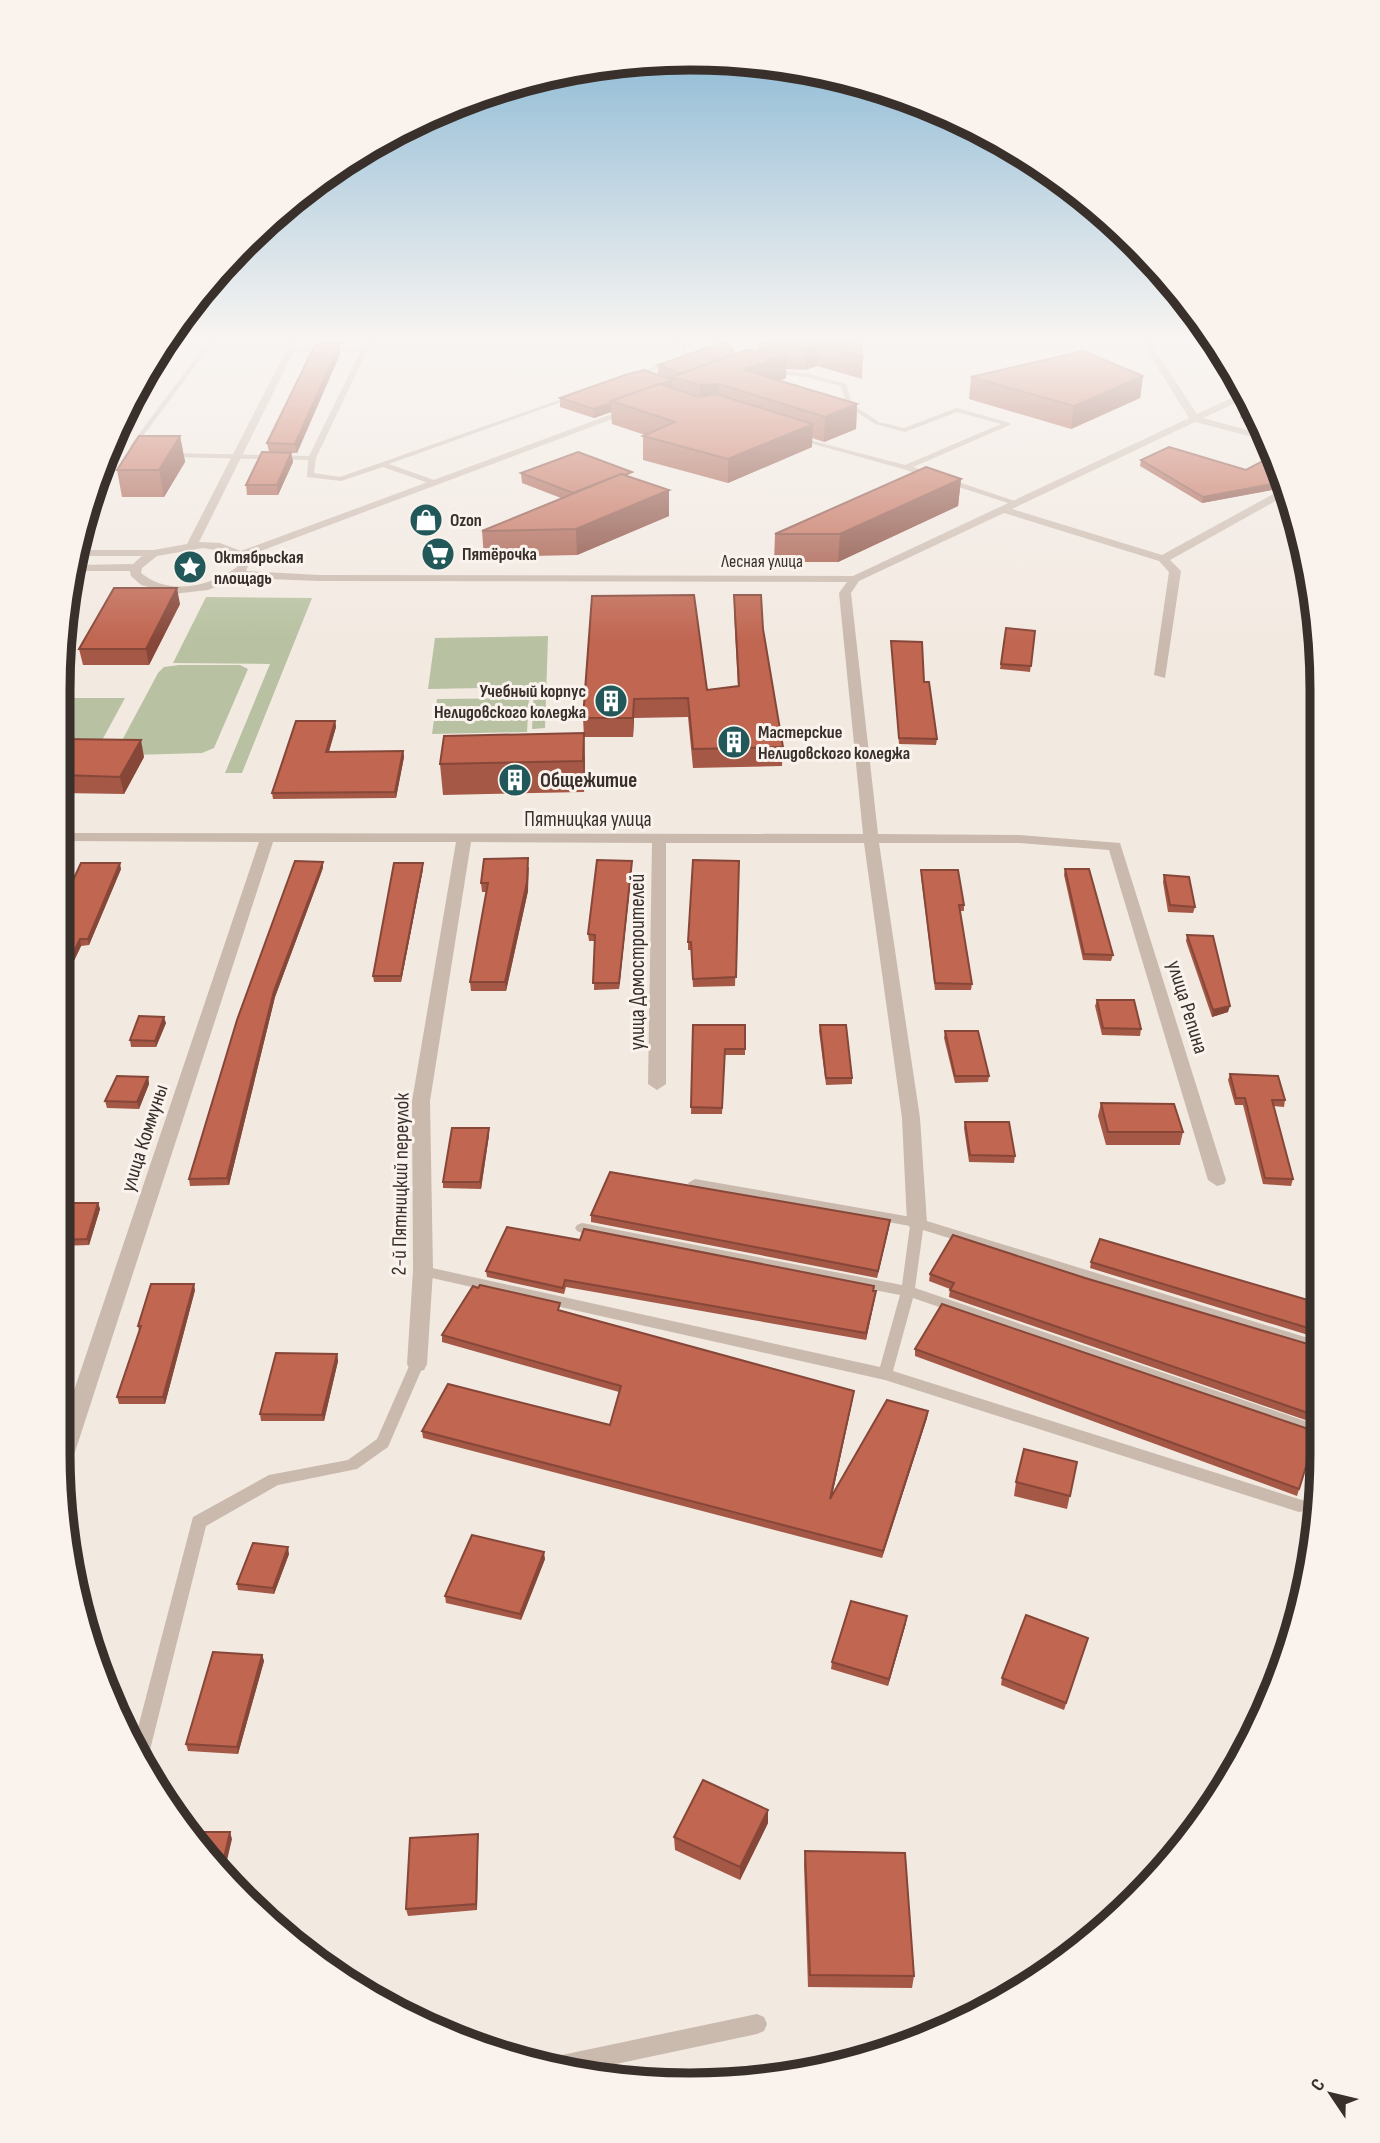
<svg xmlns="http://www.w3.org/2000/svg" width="1380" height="2143" font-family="'Sofia Sans Condensed',sans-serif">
<rect width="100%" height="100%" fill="#f2e9e1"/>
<g fill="#b8c1a1">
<path d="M206,597L312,598L242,773H225L270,664L173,663Z"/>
<path d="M548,636L545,728L532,729L534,687L428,689L435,638Z"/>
<path d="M179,665H240L248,669L214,748L202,753L133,755L118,748L158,673L164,667Z"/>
<path d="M63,698H125L100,744L62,743Z"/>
<path d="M529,698L527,732L432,734L437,699Z"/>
</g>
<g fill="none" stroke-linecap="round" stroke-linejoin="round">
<g fill="#cab9ad" fill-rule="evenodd">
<path d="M208,341H214L134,448H130V446Z"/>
<path d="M374,341H381L367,351L316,458L314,473L340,477L573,395L578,396L389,464L437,481V485H434L383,467L341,481L307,477L308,460L168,457L164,455L168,453L309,456L360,352H292L289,350L292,348H363Z"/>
<path d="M673,341H679L687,349V358L630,378V376L682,356V350Z"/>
<path d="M773,370L805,373L846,384L852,404L879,422L904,428L957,408L1010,423V425L913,467L1021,503L1014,505L903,469L795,439L798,437L905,465L1001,424L957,412L905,432L875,424L847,406L841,386L805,377L771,373L770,372Z"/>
<path d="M695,1179L917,1218L1318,1341V1352L923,1230L915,1288L1317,1425V1437L913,1298L893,1371L1305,1501L1307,1506L1305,1511L1299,1512L885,1380L423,1276L418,1275L416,1271L418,1267L423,1266L880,1367L900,1295L582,1233L577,1231L575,1228L577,1225L582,1223L902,1285L910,1226L690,1186L688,1183Z"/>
<path d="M417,1358L422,1360L424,1364L388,1447L357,1469L278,1485L206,1526L149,1754L146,1760L143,1761L134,1743L193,1517L269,1475L348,1460L377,1439L410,1364L412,1360Z"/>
<path d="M757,2014L764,2017L767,2024L764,2031L757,2034L583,2071L548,2064L550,2059L557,2056Z"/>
</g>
<path fill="#cab9ad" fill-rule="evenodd" d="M291,341H299L199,542L220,543L241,551L631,407L639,409L247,556L250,561L246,571L320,575L853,576L1189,418L1141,341H1149L1197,414L1245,392L1249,397L1203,418L1266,435L1268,441L1195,422L1012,509L1162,555L1286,487L1288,494L1170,560L1181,571L1165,678L1154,675L1169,572L1159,561L1004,513L859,581L851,593L878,834L1019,835L1120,843L1226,1180L1224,1184L1217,1186L1208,1180L1109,850L1019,843H879L920,1118L927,1223L924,1228H910L907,1223L902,1118L864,843H666V1084L657,1090L648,1084L652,843L471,842L430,1101L433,1271L427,1364L424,1370L417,1372L410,1370L407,1364L413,1271L412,1101L456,842H273L75,1452L72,1458L59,1459L58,1438L259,842L62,841V833L863,834L839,593L847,582L320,581L238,578L208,590L173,594L141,585L131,576L130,571H74L76,565L133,564L142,556H80L81,550H154L187,544ZM203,548L227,552L238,561L237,567C209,587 169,596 141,573L142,568L157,556Z"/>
</g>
<g fill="#a55846">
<path d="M320,341H346L344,345H320L339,346L340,354L297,453H291L293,462L278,495H247L246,485L269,452L267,443L320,345Z"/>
<path d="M859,341L863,357L862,379L817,366L805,370L786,369V378L779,381L857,404L856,429L824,442L812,438V447L728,483L643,460V436L645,435L612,424L611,412L594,418L560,407V398L672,379L658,374V365L757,351L758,345Z"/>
<path d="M1143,376L1140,398L1071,429L969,399L971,377Z"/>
<path d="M1257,411L1262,424L1240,418L1241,412Z"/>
<path d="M180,436L185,462L164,497H122L117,470Z"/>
<path d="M1274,455L1285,485L1277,489L1202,503L1140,466L1141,460L1246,470Z"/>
<path d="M521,473L632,478L669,516L577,555L484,557L482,531L561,498L522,483Z"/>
<path d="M961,479L958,506L838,562H774L775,534Z"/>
<path d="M734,595L763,629L783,747L782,766L693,768L688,717L634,718L633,737H584L583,718L592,596L707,690L738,687L734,612Z"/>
<path d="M180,604L149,665H83L79,649Z"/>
<path d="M1006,628L1035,631L1030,672L1000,669Z"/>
<path d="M891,641L937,739L936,745L899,744Z"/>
<path d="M335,721L336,727L329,752L403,751L404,757L396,798L273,799L272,793Z"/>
<path d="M584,733L585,765L584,792L443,795L440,764Z"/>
<path d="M62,739L144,757L124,794L62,793Z"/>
<path d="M739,861L735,986L693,987L691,950H688V942Z"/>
<path d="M529,867L528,891L506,991H471L470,982L487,892H482L481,883Z"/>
<path d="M632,867L619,989L594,990L595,941H589L588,934Z"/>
<path d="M323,868L275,997L229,1185L190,1186L189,1179Z"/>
<path d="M121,869L89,945L81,946L61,988V906Z"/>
<path d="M423,869L401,982H374L373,976Z"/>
<path d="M1065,869L1113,955L1111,961L1083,960L1064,875Z"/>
<path d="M921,870L964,905V911H960L972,984L971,990H935L921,876Z"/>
<path d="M1164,875L1195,907L1193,913L1168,912L1163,882Z"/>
<path d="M1187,935L1228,1012L1212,1017L1186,941Z"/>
<path d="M1097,1000L1141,1029L1140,1036L1102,1035L1095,1006Z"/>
<path d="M166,1023L156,1047H131L130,1040Z"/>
<path d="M693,1025H745V1055H725L722,1114H691Z"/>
<path d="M820,1025L852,1078V1084L826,1085L819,1031Z"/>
<path d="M945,1031L989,1076L988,1082L955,1083L944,1038Z"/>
<path d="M1230,1074L1285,1100L1284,1107L1273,1106L1293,1179L1291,1186L1263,1184L1243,1105H1235L1228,1080Z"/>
<path d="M148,1077L149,1084L139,1109L107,1108L105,1101Z"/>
<path d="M1101,1103L1183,1132L1180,1145H1106L1098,1116Z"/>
<path d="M965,1122L1015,1156L1014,1163L969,1162L964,1128Z"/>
<path d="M489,1135L481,1189L443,1188V1182Z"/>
<path d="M98,1203L100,1209L89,1245L59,1246V1209Z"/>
<path d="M591,1215L889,1227L877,1278L591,1222Z"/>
<path d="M1091,1262L1318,1303V1338L1090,1268Z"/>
<path d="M486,1271L874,1291L875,1298L866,1340L566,1287L564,1294L487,1277Z"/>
<path d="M930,1274L1085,1278L1318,1347L1317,1424L949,1297L950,1289L929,1281Z"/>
<path d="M478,1288L560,1310L853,1398L832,1496L928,1411L927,1418L882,1558L423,1438L422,1431L610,1425L619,1392L442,1342V1335Z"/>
<path d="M195,1290L165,1404H119L117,1397L139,1331L138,1326Z"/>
<path d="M915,1349L1317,1432L1297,1496L915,1356Z"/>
<path d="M337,1354L338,1361L324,1421H261L260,1414Z"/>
<path d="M1077,1462L1067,1509L1014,1496L1016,1482Z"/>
<path d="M289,1554L274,1594L238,1590L237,1584Z"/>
<path d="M545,1559L521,1620L446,1603L445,1596Z"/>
<path d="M906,1623L888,1686L831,1669L832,1662Z"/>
<path d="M1086,1645L1064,1710L1001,1685L1002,1678Z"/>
<path d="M262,1655L264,1661L238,1754L188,1751L186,1744Z"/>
<path d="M768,1823L740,1880L675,1850L674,1837Z"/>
<path d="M478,1834V1840L477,1910L408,1916L406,1909Z"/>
<path d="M805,1851L914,1976L912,1988L808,1987L804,1864Z"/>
</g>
<g fill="#864739">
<path d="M818,344L817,366L805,370L806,349Z"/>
<path d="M339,346L340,354L297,453L295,444Z"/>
<path d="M787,354L786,378L748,393L744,370Z"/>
<path d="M1143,376L1140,398L1071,429L1074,406Z"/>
<path d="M672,381V390L613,402Z"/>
<path d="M719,384V409L700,410V385Z"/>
<path d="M611,403V412L594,418V409Z"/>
<path d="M857,404L856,429L824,442L825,417Z"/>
<path d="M813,424L812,447L728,483V459Z"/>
<path d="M180,436L185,462L164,497L159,470Z"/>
<path d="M291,453L293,462L278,495L277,485Z"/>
<path d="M961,479L958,506L838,562L840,534Z"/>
<path d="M1283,480L1285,485L1277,489L1202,503L1203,497Z"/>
<path d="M669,490V516L577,555L576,529Z"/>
<path d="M177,588L180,604L149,665L146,649Z"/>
<path d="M634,699V718L633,737V718Z"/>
<path d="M335,721L336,727L327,757L326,752Z"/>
<path d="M584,733L585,765L584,792L583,761Z"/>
<path d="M141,740L144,757L124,794L120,777Z"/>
<path d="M403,751L404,757L396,798L395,792Z"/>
<path d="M528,858V891L506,991L505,982Z"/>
<path d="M632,861V867L619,989V983Z"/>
<path d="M323,862V868L275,997L229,1185L227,1178L274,991Z"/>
<path d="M120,863L121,869L89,945L88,939Z"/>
<path d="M423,863V869L401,982V976Z"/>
<path d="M80,939L81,946L61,988V978Z"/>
<path d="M70,998L72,1005L60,1029L61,1019Z"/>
<path d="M1230,1006L1228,1012L1212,1017L1213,1010Z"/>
<path d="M164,1017L166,1023L156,1047L155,1041Z"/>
<path d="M148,1077L149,1084L139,1109L137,1102Z"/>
<path d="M489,1128V1135L481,1189L480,1182Z"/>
<path d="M98,1203L100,1209L89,1245L87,1239Z"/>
<path d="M890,1220L889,1227L877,1278L878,1271Z"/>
<path d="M194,1284L195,1290L165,1404L163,1397Z"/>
<path d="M876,1291L875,1298L866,1340V1333Z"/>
<path d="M70,1293L72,1300L59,1332V1320Z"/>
<path d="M337,1354L338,1361L324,1421L322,1415Z"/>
<path d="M854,1391L853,1398L830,1505V1499Z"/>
<path d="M928,1411L927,1418L882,1558L883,1551Z"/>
<path d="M288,1547L289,1554L274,1594L273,1588Z"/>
<path d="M544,1552L545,1559L521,1620L520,1614Z"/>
<path d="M907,1616L906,1623L888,1686L889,1679Z"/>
<path d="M262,1655L264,1661L238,1754L237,1747Z"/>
<path d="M768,1810V1823L740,1880V1867Z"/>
<path d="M230,1832L232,1839L225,1869L222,1866Z"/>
<path d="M478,1834V1840L477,1910L476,1904Z"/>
</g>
<g fill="#c06651" stroke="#864739" stroke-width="2">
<path d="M727,341L735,354L680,374L658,365Z"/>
<path d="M763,341H859L863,357L818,344L806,349L758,345Z"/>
<path d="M315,345L339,346L295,444L267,443Z"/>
<path d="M746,350L787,354L744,370L857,404L825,417L719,384L700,385L672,377Z"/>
<path d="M1083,351L1143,376L1074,406L971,377Z"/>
<path d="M644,370L673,380L661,384H659L611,401V403L594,409L560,398L628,374Z"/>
<path d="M659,384L699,397L716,394L813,424L728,459L643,436L675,422L611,401Z"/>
<path d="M1254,405L1260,417L1241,412Z"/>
<path d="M139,436H180L159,470H117Z"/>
<path d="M1169,447L1246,470L1274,455L1283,480L1278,483L1203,497L1141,460Z"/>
<path d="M262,452L291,453L277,485H246Z"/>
<path d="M578,452L632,472L625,475L621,474L573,493L521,473Z"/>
<path d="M926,467L961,479L840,534H775Z"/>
<path d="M621,474L669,490L576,529L482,531Z"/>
<path d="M114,588H177L146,649H79Z"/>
<path d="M694,595L707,690L739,686L734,595H761L763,629L783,747L693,749L688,698L634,699L633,718H583L592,596Z"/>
<path d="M1006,628L1035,631L1031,666L1001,664Z"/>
<path d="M891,641L922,642L924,682H929L937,739L899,738Z"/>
<path d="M296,721H335L326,752L403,751L395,792L272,793Z"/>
<path d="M584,733L583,761L440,764L444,736Z"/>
<path d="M62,739L141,740L120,777L62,775Z"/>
<path d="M528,858L527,882L505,982H470L488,883H481L484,859Z"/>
<path d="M597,860L632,861L619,983H593L595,935L588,934Z"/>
<path d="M693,860L739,861L736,977L693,979L691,942H688Z"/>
<path d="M295,861L323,862L274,991L227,1178L189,1179L237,1020Z"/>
<path d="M81,863H120L88,939H80L61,978V906Z"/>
<path d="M394,863H423L401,976H373Z"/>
<path d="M1065,869H1089L1113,955L1084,954Z"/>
<path d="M921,870H958L964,905H959L972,984L935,983Z"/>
<path d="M1164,875L1189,877L1195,907L1170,905Z"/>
<path d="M1187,935L1213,936L1230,1006L1213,1010Z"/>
<path d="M61,998H70L61,1019Z"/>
<path d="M1097,1000H1134L1141,1029L1103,1028Z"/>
<path d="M139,1016L164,1017L155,1041L130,1040Z"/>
<path d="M693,1025H745V1049H725L722,1108L691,1107Z"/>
<path d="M820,1025H846L852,1078H826Z"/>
<path d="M945,1031H978L989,1076H955Z"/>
<path d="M1230,1074L1278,1076L1285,1100H1272L1293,1179L1265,1178L1245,1098H1236Z"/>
<path d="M117,1076L148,1077L137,1102L105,1101Z"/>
<path d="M1101,1103L1174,1104L1183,1132H1108Z"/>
<path d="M965,1122H1009L1015,1156L970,1155Z"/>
<path d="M452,1128H489L480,1182H443Z"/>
<path d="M610,1172L890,1220L878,1271L591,1215Z"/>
<path d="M61,1203H98L87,1239L59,1240V1209Z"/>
<path d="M507,1227L580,1240L584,1229L874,1286L873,1291H876L866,1333L565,1280L563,1288L486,1271Z"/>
<path d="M953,1235L1085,1278L1318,1347L1317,1416L950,1290L954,1283L930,1274Z"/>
<path d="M1100,1239L1318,1303V1331L1091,1262Z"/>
<path d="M151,1284H194L163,1397H117L141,1326H138Z"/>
<path d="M480,1285L560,1303L558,1310L854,1391L830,1499L887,1400L928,1411L883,1551L422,1431L448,1384L610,1425L621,1386L442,1335L473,1286L478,1288Z"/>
<path d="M59,1293H70L59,1320Z"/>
<path d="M942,1304L1317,1432L1299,1489L915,1349Z"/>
<path d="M276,1353L337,1354L322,1415L260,1414Z"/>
<path d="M1024,1449L1077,1462L1070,1496L1016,1482Z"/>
<path d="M472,1535L544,1552L520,1614L445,1596Z"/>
<path d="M253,1543L288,1547L273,1588L237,1584Z"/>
<path d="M851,1601L907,1616L889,1679L832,1662Z"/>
<path d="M1026,1615L1088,1638L1066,1703L1002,1678Z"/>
<path d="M213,1652L262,1655L237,1747L186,1744Z"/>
<path d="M703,1780L768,1810L740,1867L674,1837Z"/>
<path d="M190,1832H230L222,1866Z"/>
<path d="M478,1834L476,1904L406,1909L410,1838Z"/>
<path d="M805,1851L905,1853L914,1976L810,1975Z"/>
</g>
<linearGradient id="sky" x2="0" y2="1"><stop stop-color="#7fb2d1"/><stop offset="0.53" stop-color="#f9f5f2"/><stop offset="1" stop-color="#f9f5f2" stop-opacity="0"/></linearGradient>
<rect width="1380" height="641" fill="url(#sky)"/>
<defs>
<symbol id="shop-disc" viewBox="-11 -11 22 22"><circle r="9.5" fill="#225859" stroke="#faf3ed"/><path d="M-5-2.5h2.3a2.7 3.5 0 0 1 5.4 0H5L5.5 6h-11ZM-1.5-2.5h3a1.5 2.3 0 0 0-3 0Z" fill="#fff"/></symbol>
<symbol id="supermarket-disc" viewBox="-11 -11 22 22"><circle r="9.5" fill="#225859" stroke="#faf3ed"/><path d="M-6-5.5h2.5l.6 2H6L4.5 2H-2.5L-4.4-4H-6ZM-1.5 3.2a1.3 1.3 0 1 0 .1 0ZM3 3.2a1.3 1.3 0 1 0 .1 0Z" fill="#fff"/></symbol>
<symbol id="sight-disc" viewBox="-11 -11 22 22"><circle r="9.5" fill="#225859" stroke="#faf3ed"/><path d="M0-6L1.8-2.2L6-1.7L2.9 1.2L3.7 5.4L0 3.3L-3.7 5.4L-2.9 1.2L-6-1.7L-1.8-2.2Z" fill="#fff"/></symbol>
<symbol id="building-disc" viewBox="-11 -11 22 22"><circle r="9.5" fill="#225859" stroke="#faf3ed"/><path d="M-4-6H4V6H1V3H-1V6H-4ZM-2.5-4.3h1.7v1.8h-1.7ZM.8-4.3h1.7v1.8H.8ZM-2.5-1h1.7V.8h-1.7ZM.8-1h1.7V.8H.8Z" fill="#fff"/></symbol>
</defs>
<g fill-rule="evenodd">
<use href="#shop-disc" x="407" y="501" width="38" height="38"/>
<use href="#supermarket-disc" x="419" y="535" width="38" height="38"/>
<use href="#sight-disc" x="171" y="548" width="38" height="38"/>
<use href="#building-disc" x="592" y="682" width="38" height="38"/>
<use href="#building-disc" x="715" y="723" width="38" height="38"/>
<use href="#building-disc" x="496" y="761" width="38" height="38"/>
</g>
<g text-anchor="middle" stroke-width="6" stroke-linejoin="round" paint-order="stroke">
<g font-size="18" font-weight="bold" fill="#392f2b" stroke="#faf3ed" text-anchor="start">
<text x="450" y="526">Ozon</text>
<text x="462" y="560">Пятёрочка</text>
<text x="214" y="563">Октябрьская<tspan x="214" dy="21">площадь</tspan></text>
<text x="586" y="697" text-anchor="end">Учебный корпус<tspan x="586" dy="21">Нелидовского коледжа</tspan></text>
<text x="758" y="738">Мастерские<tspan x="758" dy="21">Нелидовского коледжа</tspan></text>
</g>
<g font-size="18" fill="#392f2b" stroke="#faf3ed">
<text x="762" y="567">Лесная улица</text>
</g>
<g font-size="21" font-weight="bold" fill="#392f2b" stroke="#faf3ed" text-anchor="start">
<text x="540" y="787">Общежитие</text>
</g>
<g font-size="21" fill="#392f2b" stroke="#faf3ed">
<text x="588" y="826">Пятницкая улица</text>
<text transform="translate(637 962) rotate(-90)" y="7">улица Домостроителей</text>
<text transform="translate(1188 1007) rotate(73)" y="7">улица Репина</text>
<text transform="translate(144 1138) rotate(-72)" y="7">улица Коммуны</text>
<text transform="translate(400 1184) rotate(-89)" y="7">2-й Пятницкий переулок</text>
</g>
</g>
<path d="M0 0H1380V2143H0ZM690 70H690A620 620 0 0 1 1310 690V1453A620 620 0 0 1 690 2073H690A620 620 0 0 1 70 1453V690A620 620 0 0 1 690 70Z" fill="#faf3ed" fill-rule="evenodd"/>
<path fill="none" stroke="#392f2b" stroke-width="9" d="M690 70H690A620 620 0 0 1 1310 690V1453A620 620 0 0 1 690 2073H690A620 620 0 0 1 70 1453V690A620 620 0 0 1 690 70Z"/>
<g transform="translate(1331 2094) rotate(305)" stroke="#faf3ed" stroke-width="5" paint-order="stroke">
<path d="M0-5L12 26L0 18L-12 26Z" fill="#392f2b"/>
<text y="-10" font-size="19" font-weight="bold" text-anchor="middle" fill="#392f2b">С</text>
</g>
</svg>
